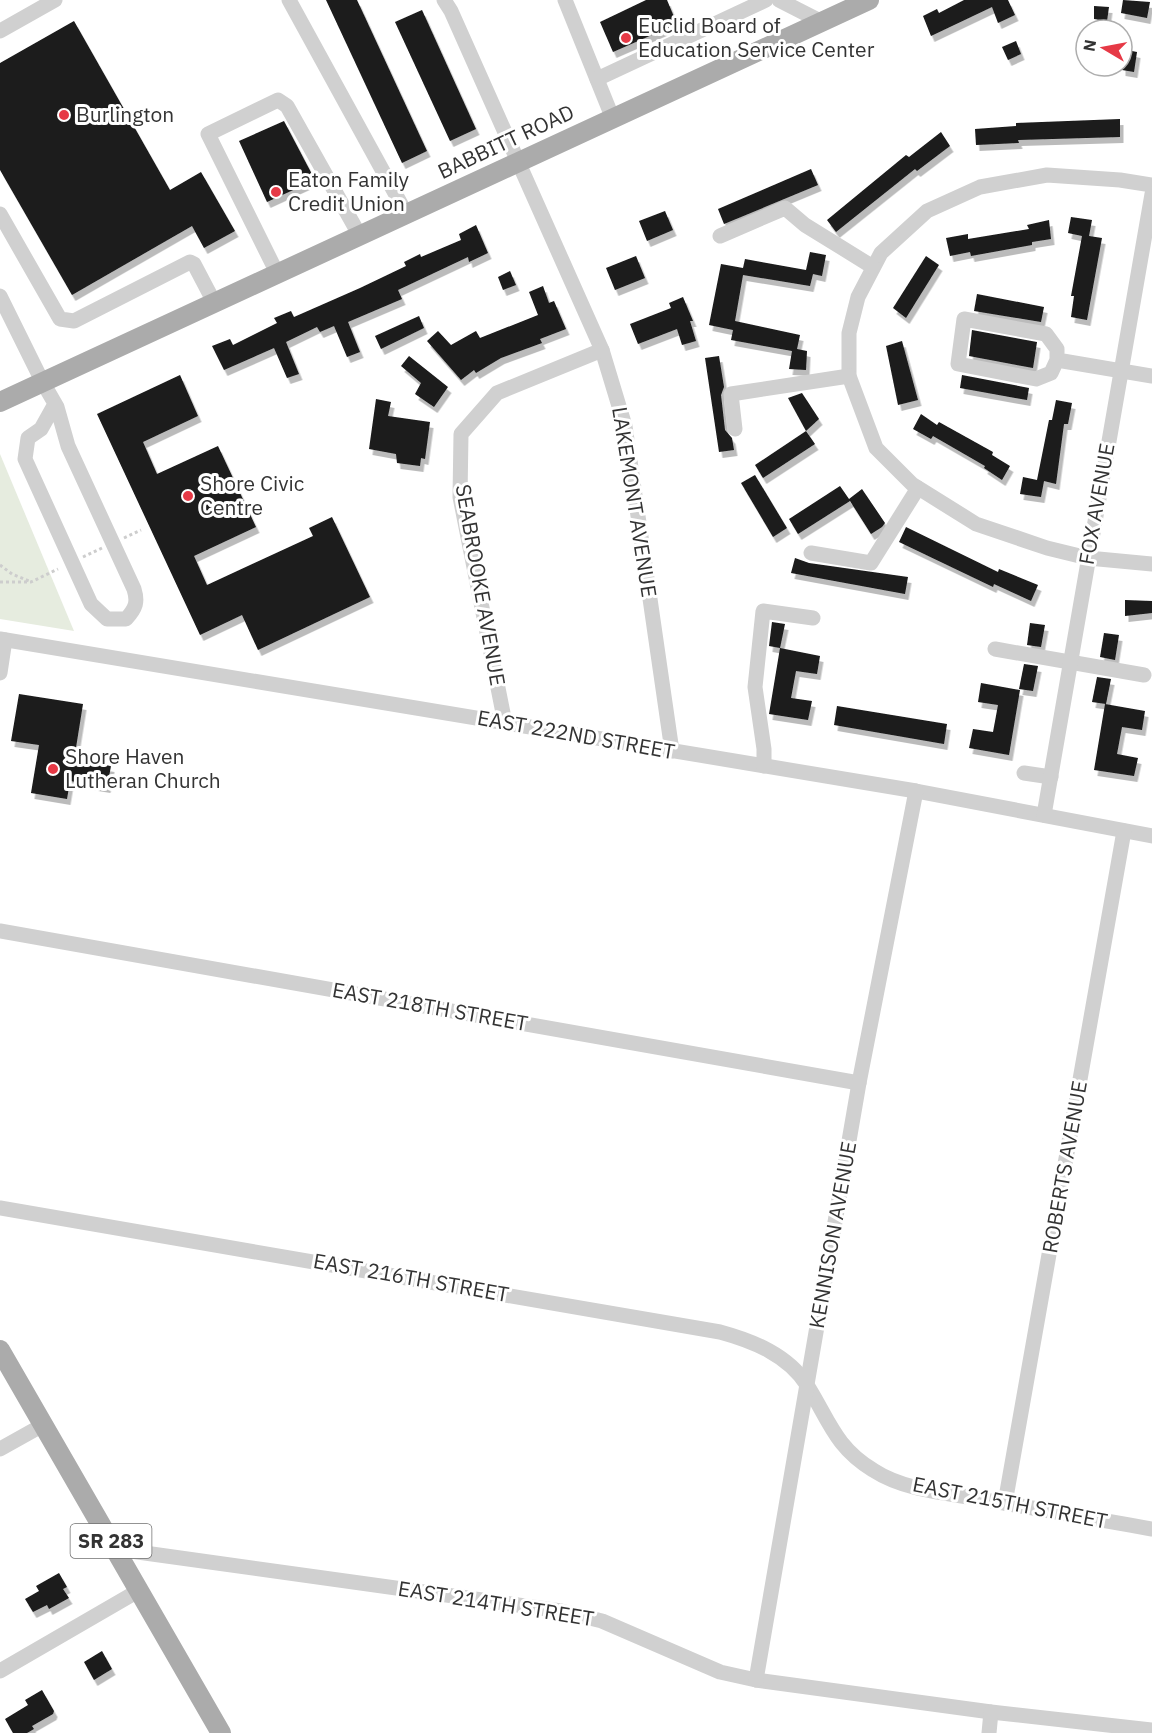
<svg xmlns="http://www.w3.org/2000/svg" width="1152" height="1733" font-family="'IBM Plex Sans',sans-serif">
<defs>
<filter id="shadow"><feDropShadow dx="3.5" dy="6" stdDeviation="0" flood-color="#0004"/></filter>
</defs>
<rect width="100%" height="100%" fill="#fff"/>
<path fill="#e6ecdf" d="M0,454L74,631L0,619Z"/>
<g fill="#1a1a1a" filter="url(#shadow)">
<path d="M326,0H357L427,151L402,163Z"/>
<path d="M646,0H667L677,24L613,52L600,22Z"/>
<path d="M964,0H1008L1015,15L998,23L992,7L931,36L923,16L937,9L939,13Z"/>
<path d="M1123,0L1150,2L1147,18L1121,13Z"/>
<path d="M1094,6L1109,7L1107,21L1094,19Z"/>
<path d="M422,10L476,129L450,141L395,22Z"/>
<path d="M74,21L170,190L201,172L235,231L204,248L192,226L72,295L0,170V63Z"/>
<path d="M1016,41L1021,54L1008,60L1002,47Z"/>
<path d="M1122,49L1137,52L1134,72L1122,70Z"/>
<path d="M1120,119V137L1018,140L1019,143L976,145L975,129L1016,126V123Z"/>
<path d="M284,121L315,180L267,202L239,141Z"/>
<path d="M941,132L950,146L917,171L915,169L836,232L827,220L906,155L909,157Z"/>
<path d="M811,169L818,185L724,224L718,209Z"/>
<path d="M665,211L673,230L647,241L639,221Z"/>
<path d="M1071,217L1092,220L1089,236L1102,238L1087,320L1071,317L1074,296H1071L1082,236L1068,233Z"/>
<path d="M1049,220L1051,239L1032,242V245L971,256L970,252L950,256L946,238L968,234V239L1029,229L1027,225Z"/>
<path d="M476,225L488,253L469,262L468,257L398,290L402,299L348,322L360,352L347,357L334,326L320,332L317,327L286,342L299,374L287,378L274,348L224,370L212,346L230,339L233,345L277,323L274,318L291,311L294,317L360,288L406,266L404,262L420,254L421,257L461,240L459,234Z"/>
<path d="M810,252L826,255L822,276L813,274L810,286L743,275L735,321L800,335L797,349L807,351L806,370L789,369L792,351L731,340L733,330L709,325L721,264L743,268L745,259L806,270Z"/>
<path d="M636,256L645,278L615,290L606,268Z"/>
<path d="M926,256L939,265L906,318L893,308Z"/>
<path d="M510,271L516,285L503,290L498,277Z"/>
<path d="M543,286L549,303L554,301L566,329L540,339L542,343L501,358L476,373L474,370L461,380L427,341L438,331L451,345L476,331L480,338L538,315L529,292Z"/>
<path d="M977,294L1044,307L1041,322L974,311Z"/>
<path d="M683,297L693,321H690L696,341L682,345L677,329L638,344L630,324L671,308L669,303Z"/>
<path d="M419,316L424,328L381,349L375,336Z"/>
<path d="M972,330L1037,342L1033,368L969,356Z"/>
<path d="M902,341L918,400L898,405L886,346Z"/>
<path d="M409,356L448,387L434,407L415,394L421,383L401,366Z"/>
<path d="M719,356L724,387L721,395L725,430L732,438L734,450L719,452L705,358Z"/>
<path d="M180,375L198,416L143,442L157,474L218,446L256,527L194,556L207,585L313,536L309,528L332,517L370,597L258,650L242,615L200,635L97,414Z"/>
<path d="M962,375L1029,388L1027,400L960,388Z"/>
<path d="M802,393L819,419L806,431L788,398Z"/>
<path d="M376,399L391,402L388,416L430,422L425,459L421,458L420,466L397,463L396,454L369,449Z"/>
<path d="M1056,400L1072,403L1068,424H1064L1056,484L1044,481L1041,497L1020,494L1023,477L1037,480L1049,420H1052Z"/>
<path d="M921,414L937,425L939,422L993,452L992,455L1010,466L1002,480L984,468L985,466L933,436L931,439L913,429Z"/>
<path d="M806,431L815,444L763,478L755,465Z"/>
<path d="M755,475L787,528L773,537L741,483Z"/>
<path d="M840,486L849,499L862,489L885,523L882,527L871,534L850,501L798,534L789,519Z"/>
<path d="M906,527L998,572L999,569L1038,585L1031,601L994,584L993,587L899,542Z"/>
<path d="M795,558L809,563L908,577L905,594L791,573Z"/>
<path d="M1125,600L1152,601V613L1125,616Z"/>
<path d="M772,622L785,624L780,648L769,646Z"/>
<path d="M1030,623L1045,625L1041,647L1027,645Z"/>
<path d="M1104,633L1119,635L1115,660L1100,657Z"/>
<path d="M780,648L820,656L817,674L796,671L791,698L812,701L808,720L769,714Z"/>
<path d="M1024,664L1038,666L1033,691L1019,689Z"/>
<path d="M1097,677L1111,679L1106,704L1092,702Z"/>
<path d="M981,683L1020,690L1009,755L969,748L973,729L993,732L998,705L978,702Z"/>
<path d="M19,694L83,704L74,760L111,766L107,787L70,781L67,799L31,793L39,745L11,741Z"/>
<path d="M1105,704L1145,711L1142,730L1122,727L1117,754L1138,758L1134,776L1094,770Z"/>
<path d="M837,706L947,724L944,744L834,725Z"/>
<path d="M59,1573L67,1587L63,1589L69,1598L49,1609L47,1605L33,1612L25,1599L39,1591L36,1586Z"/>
<path d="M102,1651L112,1669L94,1680L84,1662Z"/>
<path d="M42,1690L54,1711L53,1714L32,1726L34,1729L27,1733H13L5,1719L28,1705L25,1700Z"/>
</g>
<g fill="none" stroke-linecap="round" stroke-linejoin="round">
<g stroke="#cdcdcd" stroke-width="3" stroke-dasharray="3 3" stroke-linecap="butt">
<path d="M124,538L141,530"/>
<path d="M83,557L102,548"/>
<path d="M0,565L12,574L29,581"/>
<path d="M0,582H31L58,569"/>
</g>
<g stroke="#d0d0d0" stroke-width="15">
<path d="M289,0L407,215"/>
<path d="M444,0L451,11L602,350L625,426L672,751"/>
<path d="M565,0L613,119"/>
<path d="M779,0L822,22"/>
<path d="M0,31L55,0"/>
<path d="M597,79L766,0"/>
<path d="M1152,185L1120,180L1047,175L980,187L927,211L881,253L858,297L849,333V376L876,448L912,484L976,524L1047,548L1088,558L1152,564"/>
<path d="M0,214L60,319L74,321L190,262L194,264L215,304"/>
<path d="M720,236L785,208L805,225L873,267"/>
<path d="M278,275L208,134L278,100L287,106L360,236"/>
<path d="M0,296L42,381L57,407L68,446L134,589C138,602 136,608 126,619H107L91,604L25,459L28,438L41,429L55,404"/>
<path d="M1057,360L1051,373L1036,379L958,364L964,319L1046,334L1057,349V360L1152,376"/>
<path d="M735,429L731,394L849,376"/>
<path d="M811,553L871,563L918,488"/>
<path d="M0,639L916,791L1152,836"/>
<path d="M995,649L1144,675"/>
<path d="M0,673L5,640"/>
<path d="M505,723L460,497L461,434L497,393L602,350"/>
<path d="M764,766V749L755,687L763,611L813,618"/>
<path d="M1024,773L1051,777"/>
<path d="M1044,815L1152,194"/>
<path d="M0,931L859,1083"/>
<path d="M0,1208L720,1332C753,1341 788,1355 807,1385C829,1420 835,1447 873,1470C905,1491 949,1493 986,1500C1042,1510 1097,1519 1152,1529"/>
<path d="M0,1449L43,1425"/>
<path d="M1005,1503L1124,831"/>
<path d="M116,1549L561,1611L602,1621L720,1672L756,1680L991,1712L1152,1730"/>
<path d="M0,1671L138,1591"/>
<path d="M756,1680L859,1083L916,791"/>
<path d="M989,1733L991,1712"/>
</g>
<g stroke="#ababab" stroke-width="20">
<path d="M0,402L869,0"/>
<path d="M0,1350L221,1733"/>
</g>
</g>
<g fill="#e63946" stroke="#fff" stroke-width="2">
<circle cx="626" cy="38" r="6"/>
<circle cx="64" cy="115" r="6"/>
<circle cx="276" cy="192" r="6"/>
<circle cx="188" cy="496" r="6"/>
<circle cx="53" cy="769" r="6"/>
</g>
<g text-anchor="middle" stroke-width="6" stroke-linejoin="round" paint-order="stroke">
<rect fill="#fff" stroke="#707070" stroke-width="1.5" x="70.5" y="1524" width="81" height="34" rx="4.5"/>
<g font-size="20" font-weight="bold" fill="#333">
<text x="111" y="1548">SR 283</text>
</g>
<g font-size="21" fill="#333" stroke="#fff" text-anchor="start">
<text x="638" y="33">Euclid Board of<tspan x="638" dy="24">Education Service Center</tspan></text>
<text x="76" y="122">Burlington</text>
<text x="288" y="187">Eaton Family<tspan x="288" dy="24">Credit Union</tspan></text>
<text x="200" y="491">Shore Civic<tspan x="200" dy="24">Centre</tspan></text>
<text x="65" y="764">Shore Haven<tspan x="65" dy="24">Lutheran Church</tspan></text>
</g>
<g font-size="21" fill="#333" stroke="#fff">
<text transform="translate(506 142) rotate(-25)" y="7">BABBITT ROAD</text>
<text transform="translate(634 502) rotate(81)" y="7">LAKEMONT AVENUE</text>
<text transform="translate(1097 504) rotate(-80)" y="7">FOX AVENUE</text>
<text transform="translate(480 585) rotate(80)" y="7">SEABROOKE AVENUE</text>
<text transform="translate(576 735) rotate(10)" y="7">EAST 222ND STREET</text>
<text transform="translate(430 1007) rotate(10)" y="7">EAST 218TH STREET</text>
<text transform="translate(1065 1167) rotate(-80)" y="7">ROBERTS AVENUE</text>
<text transform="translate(833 1235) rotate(-80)" y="7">KENNISON AVENUE</text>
<text transform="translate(411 1278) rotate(10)" y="7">EAST 216TH STREET</text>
<text transform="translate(1010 1503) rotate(11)" y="7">EAST 215TH STREET</text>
<text transform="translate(496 1604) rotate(9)" y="7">EAST 214TH STREET</text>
</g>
</g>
<g transform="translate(1104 48) rotate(280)"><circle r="28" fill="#ffffff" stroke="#adadad" stroke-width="1.5"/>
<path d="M0-4.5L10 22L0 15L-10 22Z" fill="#e63946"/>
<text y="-9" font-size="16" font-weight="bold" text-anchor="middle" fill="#333333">N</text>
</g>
</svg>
